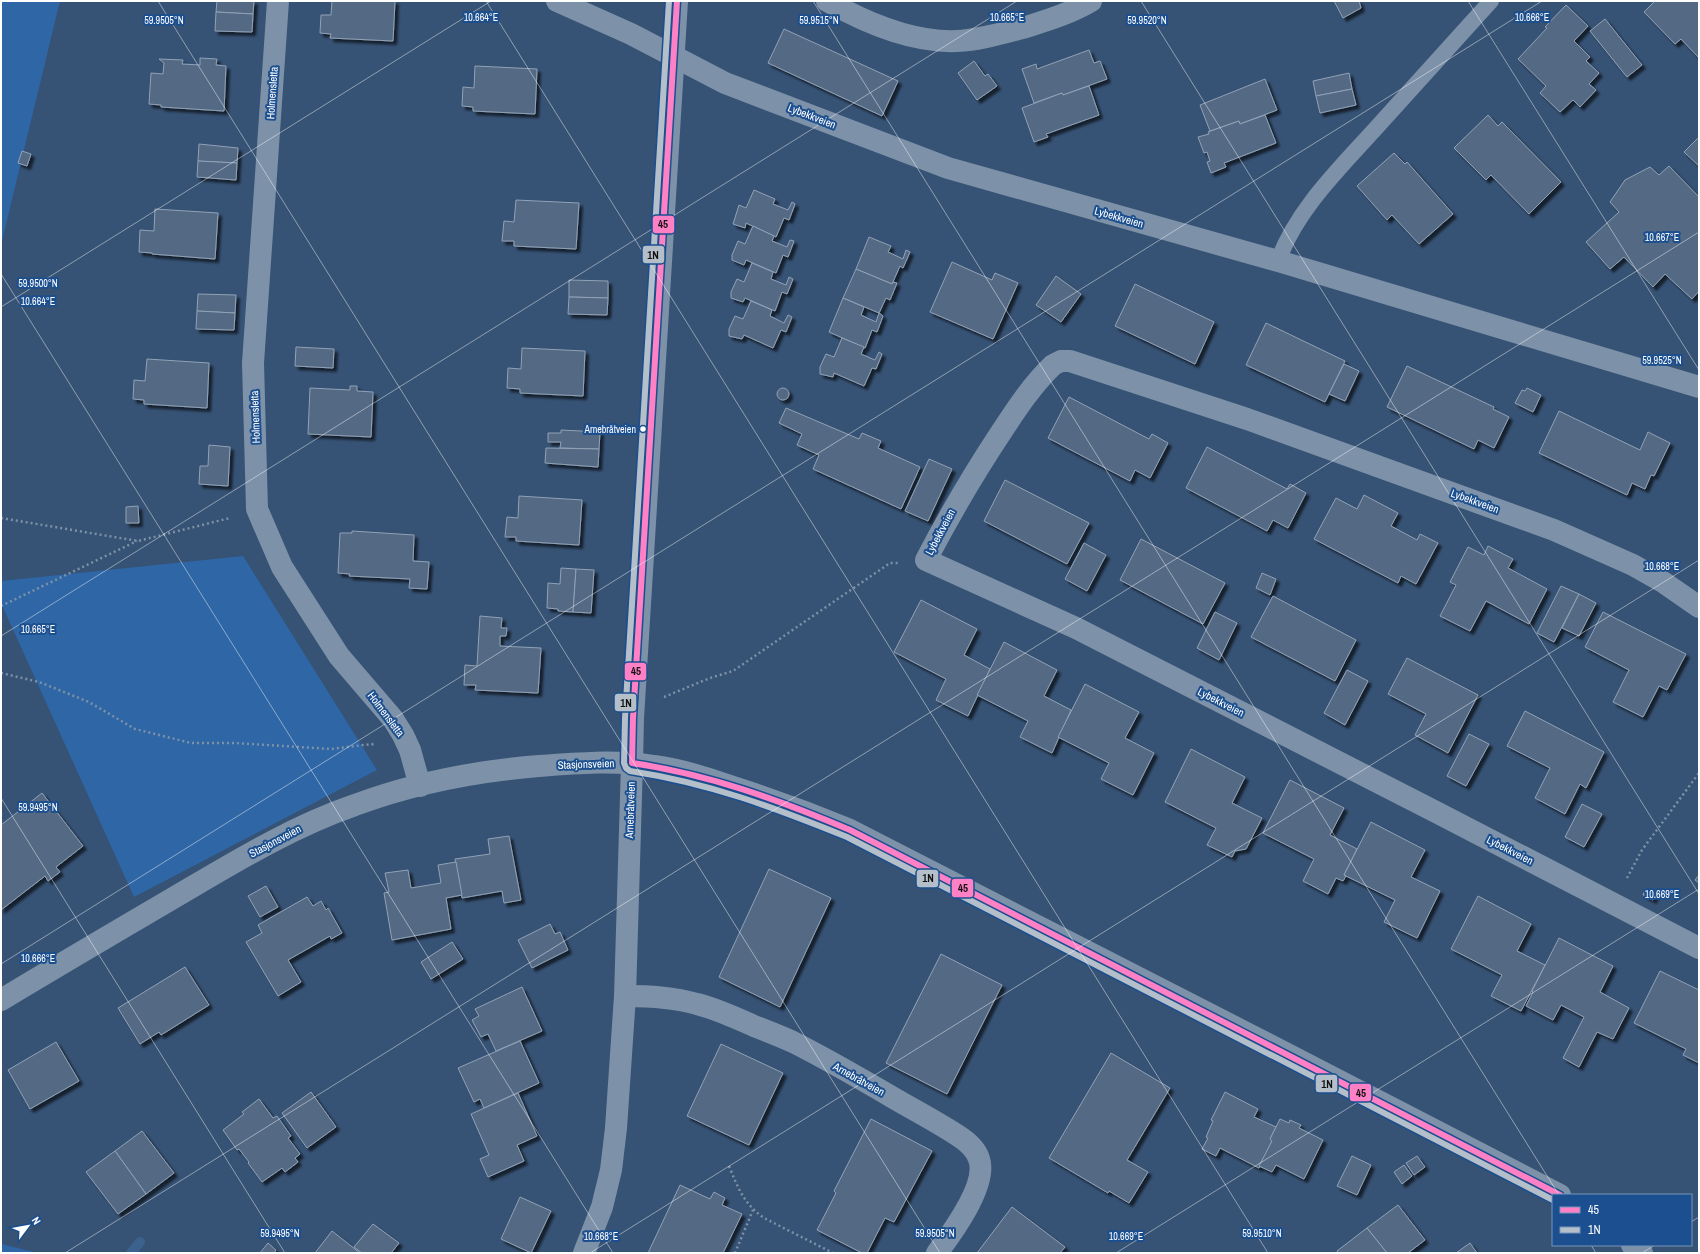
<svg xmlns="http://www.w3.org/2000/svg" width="1700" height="1254" font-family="'Archivo Narrow',sans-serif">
<defs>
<filter id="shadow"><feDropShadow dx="3.5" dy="3.5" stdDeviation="1" flood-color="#0009"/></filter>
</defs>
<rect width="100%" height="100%" fill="#365274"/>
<g fill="#2f66a5">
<path d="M1,1H60L1,245Z"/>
<path d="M243,556L377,770L134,897L1,603V581Z"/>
<path d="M1,1244L38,1253H1Z"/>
</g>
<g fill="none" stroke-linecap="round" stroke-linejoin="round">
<path stroke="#3b618d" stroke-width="10" d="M131,1253L140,1242"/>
</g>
<g fill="#526984" stroke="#92a2b6" filter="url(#shadow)">
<path d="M217,1H254L253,14L216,12Z"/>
<path d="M332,1H395L393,41L330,38L331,34L320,33L321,15H331Z"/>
<path d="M1334,1H1359L1361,8L1343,18Z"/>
<path d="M1655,1H1699V58L1681,39L1675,44L1644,12Z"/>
<path d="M1566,5L1588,26L1574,41L1590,57L1586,61L1599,73L1589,84L1596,90L1580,107L1573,100L1560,112L1540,93L1546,86L1518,59L1547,28L1545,27Z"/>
<path d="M216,12L253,14L252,32L215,31Z"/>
<path d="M1605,19L1642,65L1627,77L1590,31Z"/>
<path d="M784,29L898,81L882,116L768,63Z"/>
<path d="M1089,50L1094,63L1100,61L1107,79L1063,95L1062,93L1034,103L1022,69L1036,64L1037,69Z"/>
<path d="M200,58L217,59L216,65L226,66L224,111L161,107V105L149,104L151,73L163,74L164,63L159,59L183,60L182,64L200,65Z"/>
<path d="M974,61L985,76L988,74L997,86L977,100L958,73Z"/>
<path d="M475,66L537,69L535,114L473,111V107L462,106L463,87L474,88Z"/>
<path d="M1349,73L1352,89L1316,96L1313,81Z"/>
<path d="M1265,79L1277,110L1240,124L1239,121L1210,131L1200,105Z"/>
<path d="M1089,86L1099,115L1046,134L1048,137L1034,142L1022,108L1062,93L1063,95Z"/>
<path d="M1352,89L1356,105L1320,113L1316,96Z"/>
<path d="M1265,115L1276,143L1224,163L1226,167L1211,173L1207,162L1210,161L1207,152L1204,153L1198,137L1209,134L1208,132L1239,121L1240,124Z"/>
<path d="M1488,115L1498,126L1502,122L1561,182L1529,214L1491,175L1486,180L1454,148Z"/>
<path d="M1699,137V166L1684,152Z"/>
<path d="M199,144L238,148L237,163L198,161Z"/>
<path d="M22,151L31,154L27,166L18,163Z"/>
<path d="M1394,153L1405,164L1407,162L1453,214L1419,244L1392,215L1387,220L1357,186Z"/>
<path d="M198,161L237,163L236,180L197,177Z"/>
<path d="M1669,166L1699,197V291L1692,299L1665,274L1653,287L1624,257L1610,269L1586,242L1619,212L1610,202L1625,180L1650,167L1659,175Z"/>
<path d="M754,190L775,199L773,204L788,210L792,202L795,204L789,220L784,218L776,237L746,223L745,228L733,224L739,205L746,208Z"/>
<path d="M516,200L579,203L576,249L514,246V241H502L504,221L514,222Z"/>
<path d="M155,209L218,213L215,259L152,254V253L139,252L140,230L154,231Z"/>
<path d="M753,226L774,236L772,241L787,247L790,240L794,241L788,257L783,255L776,273L746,260L744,265L732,260V255L738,241L745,244Z"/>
<path d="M869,237L891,246L888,252L903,259L906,250L910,252L903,268L900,266L892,284L856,269Z"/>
<path d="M952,262L992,280L995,273L1018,283L993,339L930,312Z"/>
<path d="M752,263L773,272L771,279L786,285L789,277L793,279L787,294L782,292L775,311L745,298L743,302L731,298V292L737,279L744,282Z"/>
<path d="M856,269L892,284L893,282L897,283L890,300L886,298L879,313L843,298Z"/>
<path d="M1056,276L1081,294L1061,322L1036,305Z"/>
<path d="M569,280L608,281V298L569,297Z"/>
<path d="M1135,284L1214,322L1195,364L1115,326Z"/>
<path d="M198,294L236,295L235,313L197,311Z"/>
<path d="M569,297L608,298L607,315L568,314Z"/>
<path d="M843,298L864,307L861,315L876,322L879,313L883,316L877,332L872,330L865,348L829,332Z"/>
<path d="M751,301L772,310L770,316L784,323L788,315L792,317L786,332L781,330L773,348L744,335L742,339L729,336V329L735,316L743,319Z"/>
<path d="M197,311L235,313L234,330L196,329Z"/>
<path d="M1266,323L1345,361L1325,402L1246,365Z"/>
<path d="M842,338L864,347L861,354L875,360L879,352L882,354L876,369L872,368L864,386L834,373L833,377L820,374V367L826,354L834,357Z"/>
<path d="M296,347L334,349L333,368L295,366Z"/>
<path d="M522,348L585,351L583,396L520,393V389L507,388L508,368L521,369Z"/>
<path d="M147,359L209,363L207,408L144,404V400L133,399L134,380L145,381Z"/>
<path d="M1344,364L1359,371L1345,401L1329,394Z"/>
<path d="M1407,366L1494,407L1493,409L1509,417L1494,448L1478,440L1474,449L1387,407Z"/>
<path d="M350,386H357V391L373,392L371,437L308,434L310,388L350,390Z"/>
<circle cx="783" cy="394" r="6"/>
<path d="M1527,388L1541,395L1533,412L1515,403L1522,390L1525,391Z"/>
<path d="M1069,397L1149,439L1152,434L1168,443L1150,478L1135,470L1130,481L1048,438Z"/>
<path d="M786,408L859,439L862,433L881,441L878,448L920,467L901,509L813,469L819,455L797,445L802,434L779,423Z"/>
<path d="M1559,411L1640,450L1648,432L1670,443L1654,476L1651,475L1645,489L1632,483L1627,495L1539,453Z"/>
<path d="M561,430L600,432L599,449L560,448L561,442H548V433H561Z"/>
<path d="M209,445L230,447L228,486L199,484L200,466H208Z"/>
<path d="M1207,447L1287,489L1290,484L1306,493L1288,528L1273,520L1267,531L1186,488Z"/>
<path d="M546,448L599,449L598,467L545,463Z"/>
<path d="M929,459L952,469L928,521L905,511Z"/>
<path d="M1005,480L1089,523L1067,564L984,521Z"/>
<path d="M1364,495L1398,513L1391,526L1417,540L1420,534L1438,543L1416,584L1401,576L1398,583L1314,539L1336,498L1357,509Z"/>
<path d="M519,496L582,500L579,545L516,541V537H505L507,517L518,518Z"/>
<path d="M138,506L139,523H126V507Z"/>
<path d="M352,531L414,535L413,561L429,562L427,589L409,588L410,579L349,576L350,574L338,573L340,533H352Z"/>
<path d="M1141,539L1225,583L1203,624L1120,580Z"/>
<path d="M1084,543L1106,555L1087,591L1065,579Z"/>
<path d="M1488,546L1513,559L1508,568L1547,589L1529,624L1486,601L1470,631L1440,616L1456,585L1450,582L1468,547L1484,555Z"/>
<path d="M561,568L576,569L573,612L558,611V609L547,608L548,583L560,584Z"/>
<path d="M576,569L594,570L591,613L573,612Z"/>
<path d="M1262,573L1276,579L1270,595L1256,588Z"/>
<path d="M1561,586L1579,594L1554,642L1537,633Z"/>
<path d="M1579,594L1596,603L1579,636L1562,628Z"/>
<path d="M1273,596L1356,640L1335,681L1251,637Z"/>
<path d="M921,600L977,629L964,655L990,669L968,716L936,700L946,679L894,652Z"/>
<path d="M1215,612L1237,623L1219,660L1197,648Z"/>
<path d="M1603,612L1686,654L1667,690L1659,686L1643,717L1613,702L1629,670L1585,647Z"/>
<path d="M480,616L502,618L501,628H507L506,636H500V646L541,648L538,693L475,690L476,685H464L465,665L477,666Z"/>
<path d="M1004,642L1057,670L1044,696L1071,710L1052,753L1020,737L1028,721L977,695Z"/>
<path d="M1407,658L1478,695L1448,753L1415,735L1426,714L1388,694Z"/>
<path d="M1347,670L1368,681L1345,725L1324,713Z"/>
<path d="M1085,684L1139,712L1125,738L1154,753L1133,795L1101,779L1109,763L1058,737Z"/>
<path d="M1525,711L1604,752L1586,788L1580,784L1565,814L1535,798L1550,768L1507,746Z"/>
<path d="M1469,734L1489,744L1466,786L1447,776Z"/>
<path d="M1191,749L1245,777L1232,803L1262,818L1246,849L1235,851L1232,857L1207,845L1216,828L1165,802Z"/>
<path d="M1290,780L1344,808L1330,835L1357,849L1344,875L1346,876L1343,881L1336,878L1328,894L1303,881L1314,859L1263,833Z"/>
<path d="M42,793L83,846L56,867L60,872L48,881L45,876L1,910V825Z"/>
<path d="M1582,804L1602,814L1584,847L1565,837Z"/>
<path d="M1371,822L1425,850L1411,877L1440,891L1417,938L1384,922L1395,900L1344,875Z"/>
<path d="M509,836L521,900L504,903L502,891L462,898L455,859L490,854L488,839Z"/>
<path d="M456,862L462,895L446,898L451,929L392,940L384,893L389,892L385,873L408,870L411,888L441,883L438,865Z"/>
<path d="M769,869L831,898L780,1007L719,977Z"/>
<path d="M1699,875V883L1695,880Z"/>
<path d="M266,886L278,907L260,917L248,896Z"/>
<path d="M1645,889L1655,894L1653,900L1643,895Z"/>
<path d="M1478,896L1531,924L1517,951L1545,965L1521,1011L1491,996L1502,975L1451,949Z"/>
<path d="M307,897L313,906L321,901L326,910L328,908L342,933L331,939L330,936L288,960L301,982L278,996L246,942L262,933L258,925Z"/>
<path d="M550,924L555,934L560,932L568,950L532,968L518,940Z"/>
<path d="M1559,938L1613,966L1600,992L1629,1008L1613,1039L1597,1032L1579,1067L1563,1058L1584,1017L1561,1005L1553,1020L1526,1006L1533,992L1532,991Z"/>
<path d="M452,942L463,959L431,979L421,962Z"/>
<path d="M941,954L1002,985L947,1094L886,1063Z"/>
<path d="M185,967L209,1005L161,1035L159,1032L140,1044L118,1008Z"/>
<path d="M1660,971L1699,990V1063L1683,1055L1686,1049L1634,1023Z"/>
<path d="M522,987L542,1031L496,1051L488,1034L481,1037L472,1020L479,1016L475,1009Z"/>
<path d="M520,1041L539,1083L484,1108L480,1099L474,1102L458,1068Z"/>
<path d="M56,1042L79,1081L30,1109L8,1070Z"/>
<path d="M721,1044L783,1073L749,1145L687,1116Z"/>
<path d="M1111,1053L1170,1088L1127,1160L1148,1172L1129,1203L1109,1191L1108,1193L1049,1158Z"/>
<path d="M311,1092L336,1127L307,1148L282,1113Z"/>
<path d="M1225,1092L1258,1109L1254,1117L1276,1127L1270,1139L1272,1141L1259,1168L1220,1148L1216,1156L1202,1149L1208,1138L1206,1137L1213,1121L1211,1120Z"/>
<path d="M518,1093L537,1136L517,1145L524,1161L488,1177L480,1159L489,1155L471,1114Z"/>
<path d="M259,1099L273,1118L277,1116L291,1136L288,1138L300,1154L295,1158L298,1162L285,1172L282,1168L262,1182L248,1163L249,1162L239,1149L237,1150L223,1130L244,1114L242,1112Z"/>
<path d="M871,1119L932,1151L894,1222L885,1218L867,1253H862L817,1230L836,1193L834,1191Z"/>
<path d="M1280,1119L1289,1123L1290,1120L1301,1125L1299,1128L1323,1140L1304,1179L1276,1165L1272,1172L1259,1166L1272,1141L1270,1139Z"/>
<path d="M142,1131L174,1173L146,1194L115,1151Z"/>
<path d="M115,1151L146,1194L118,1214L86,1172Z"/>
<path d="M1352,1156L1371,1165L1357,1195L1337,1186Z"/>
<path d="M1417,1156L1425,1167L1414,1175L1406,1163Z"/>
<path d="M1404,1165L1412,1176L1402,1184L1394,1172Z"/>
<path d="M680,1185L710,1199L714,1192L725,1198L722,1205L742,1214L723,1253H648Z"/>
<path d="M520,1197L551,1211L531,1253L501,1239Z"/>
<path d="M1398,1205L1425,1240L1408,1253H1387L1367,1228Z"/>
<path d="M1012,1207L1065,1247L1060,1253H977Z"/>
<path d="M373,1224L399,1243L391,1253H362L354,1247Z"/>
<path d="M1367,1228L1387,1253H1338L1337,1251Z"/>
<path d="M332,1231L360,1253H315Z"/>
<path d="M268,1243L276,1250L274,1253H260Z"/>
<path d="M1470,1243L1477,1253H1456Z"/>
</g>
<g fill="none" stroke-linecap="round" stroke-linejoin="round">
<g stroke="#7d92a8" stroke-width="2.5" stroke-dasharray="2 3" stroke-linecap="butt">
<path d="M1,518L138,541L230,518"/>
<path d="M1,606L137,541"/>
<path d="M1,673L39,682L89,702L135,729L191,743H235L331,749L372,744L375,747"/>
<path d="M664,697L710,678L733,671L890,563H899"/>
<path d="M1627,878L1642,850L1699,773"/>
<path d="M729,1166C738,1188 744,1204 764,1218L833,1253"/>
<path d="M735,1253L753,1210"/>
</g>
<path stroke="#7d92a8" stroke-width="16" d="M1278,261C1297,209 1340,168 1377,127C1415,85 1453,43 1491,1"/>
<g stroke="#7d92a8" stroke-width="22">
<path d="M278,1L253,363L257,509L282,567L339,656L393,719L403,735L410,750L420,786"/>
<path d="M557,1L631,34L725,83L948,168L1278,261L1699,387"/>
<path d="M827,1C866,23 912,43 957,41C980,40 1003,33 1026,27C1048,20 1071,13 1091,1"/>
<path d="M1699,607L1663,582L1633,565L1554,530L1247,419L1070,361H1061L1053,365C1033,384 1017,408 1002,431C974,473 949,516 926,560L1076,628L1436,812L1699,948"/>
<path d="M625,996C650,996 673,997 697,1004C717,1009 736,1018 754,1026C767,1031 780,1036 793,1042C831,1061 868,1083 904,1104C922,1114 940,1124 957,1135C965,1140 976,1149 979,1159C988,1184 952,1233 937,1253"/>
<path d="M584,1253L602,1207L611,1170L616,1128L625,996L632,763"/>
</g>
<g stroke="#7d92a8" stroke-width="22">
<path d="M632,763L633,718L677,1"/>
<path d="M1,1000C59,965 117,931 175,897C233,863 291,827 355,805C414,783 477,771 539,766C577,763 616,760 654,766C684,770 713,780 742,790C779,802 814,815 850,830L1258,1039L1560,1195"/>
<path d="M1632,1245L1642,1253"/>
</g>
<defs>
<path id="bus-1" d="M677,1L633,718L632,763C708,774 779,800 850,830L1560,1195"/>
<path id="bus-2" d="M669,1L625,718L624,763L626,768L630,771C709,783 773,807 847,837L1553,1200"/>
</defs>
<use href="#bus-1" stroke="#1b4f8f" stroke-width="9"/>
<use href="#bus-2" stroke="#1b4f8f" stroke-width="9"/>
<use href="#bus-1" stroke="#ff80c5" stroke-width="6"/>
<use href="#bus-2" stroke="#b4bfca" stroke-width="6"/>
</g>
<path fill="none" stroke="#fff" stroke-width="1" stroke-opacity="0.45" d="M158,1L940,1253M486,1L1268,1253M813,1L1559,1195M1141,1L1699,894M1468,1L1699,370M1,274L613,1253M1,307L491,1M1,636L1017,1M1,798L285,1253M1,964L1542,1M1691,1222L1699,1217M1591,1245L1596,1253M65,1253L1699,232M590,1253L1699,560M1116,1253L1699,889M1642,1253L1655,1245"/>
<circle fill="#fff" stroke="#1b4f8f" stroke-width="1.5" cx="643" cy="429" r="3.5"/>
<g text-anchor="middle" stroke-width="4" stroke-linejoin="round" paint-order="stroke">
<g font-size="10" fill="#fff" stroke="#1b4f8f" text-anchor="end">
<text x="636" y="433">Arnebråtveien</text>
</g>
<g font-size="11" fill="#fff" stroke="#1b4f8f">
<text transform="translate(272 93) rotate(-86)" y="4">Holmensletta</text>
<text transform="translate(812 116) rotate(21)" y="4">Lybekkveien</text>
<text transform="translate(1119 217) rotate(16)" y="4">Lybekkveien</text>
<text transform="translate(255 417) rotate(-92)" y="4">Holmensletta</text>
<text transform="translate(1475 501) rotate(20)" y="4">Lybekkveien</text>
<text transform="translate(940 532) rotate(-62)" y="4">Lybekkveien</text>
<text transform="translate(1221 702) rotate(27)" y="4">Lybekkveien</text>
<text transform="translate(386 714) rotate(53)" y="4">Holmensletta</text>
<text transform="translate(586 764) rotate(-2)" y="4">Stasjonsveien</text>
<text transform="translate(630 810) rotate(-88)" y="4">Arnebråtveien</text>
<text transform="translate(275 841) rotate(-28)" y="4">Stasjonsveien</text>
<text transform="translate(1510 850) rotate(27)" y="4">Lybekkveien</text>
<text transform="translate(859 1079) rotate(29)" y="4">Arnebråtveien</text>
</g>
</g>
<g font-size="10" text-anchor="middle" fill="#fff" stroke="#1b4f8f" stroke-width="4" stroke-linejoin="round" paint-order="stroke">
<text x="481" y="21">10.664°E</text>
<text x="1007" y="21">10.665°E</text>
<text x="1532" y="21">10.666°E</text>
<text x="164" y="24">59.9505°N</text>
<text x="819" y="24">59.9515°N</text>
<text x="1147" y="24">59.9520°N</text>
<text x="1662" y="241">10.667°E</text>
<text x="38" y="287">59.9500°N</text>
<text x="38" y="305">10.664°E</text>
<text x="1662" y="364">59.9525°N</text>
<text x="1662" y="570">10.668°E</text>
<text x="38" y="633">10.665°E</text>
<text x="38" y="811">59.9495°N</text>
<text x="1662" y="898">10.669°E</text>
<text x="38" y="962">10.666°E</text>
<text x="280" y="1237">59.9495°N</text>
<text x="935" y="1237">59.9505°N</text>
<text x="1262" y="1237">59.9510°N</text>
<text x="601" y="1240">10.668°E</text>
<text x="1126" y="1240">10.669°E</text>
</g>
<g stroke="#1b4f8f" stroke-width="1.5">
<rect x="652" y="215" width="23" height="19" rx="4" fill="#ff80c5"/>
<rect x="642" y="245" width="23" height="19" rx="4" fill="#b4bfca"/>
<rect x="624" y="662" width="23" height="19" rx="4" fill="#ff80c5"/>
<rect x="614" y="693" width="23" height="19" rx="4" fill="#b4bfca"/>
<rect x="916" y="869" width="23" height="19" rx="4" fill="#b4bfca"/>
<rect x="951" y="878" width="23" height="20" rx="4" fill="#ff80c5"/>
<rect x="1315" y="1074" width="23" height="19" rx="4" fill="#b4bfca"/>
<rect x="1349" y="1083" width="23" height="19" rx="4" fill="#ff80c5"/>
</g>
<g font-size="11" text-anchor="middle" font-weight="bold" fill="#111">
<text x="663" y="228">45</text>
<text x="653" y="259">1N</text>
<text x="636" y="675">45</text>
<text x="626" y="707">1N</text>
<text x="928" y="882">1N</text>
<text x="963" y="892">45</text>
<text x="1327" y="1088">1N</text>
<text x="1361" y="1097">45</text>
</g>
<rect width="1700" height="1254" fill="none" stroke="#ffffff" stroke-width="4"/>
<rect x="1552" y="1194" width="140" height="52" fill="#1b4f8f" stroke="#7695bc"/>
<rect x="1560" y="1207" width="20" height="6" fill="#ff80c5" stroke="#7695bc"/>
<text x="1588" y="1214" font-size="12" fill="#ffffff">45</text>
<rect x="1560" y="1227" width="20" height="6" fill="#b4bfca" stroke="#7695bc"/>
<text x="1588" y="1234" font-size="12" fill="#ffffff">1N</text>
<g transform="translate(28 1226) rotate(58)" stroke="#1b4f8f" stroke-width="3" paint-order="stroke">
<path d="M0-3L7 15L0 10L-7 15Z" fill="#ffffff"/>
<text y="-6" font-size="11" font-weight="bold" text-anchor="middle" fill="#ffffff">N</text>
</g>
</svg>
